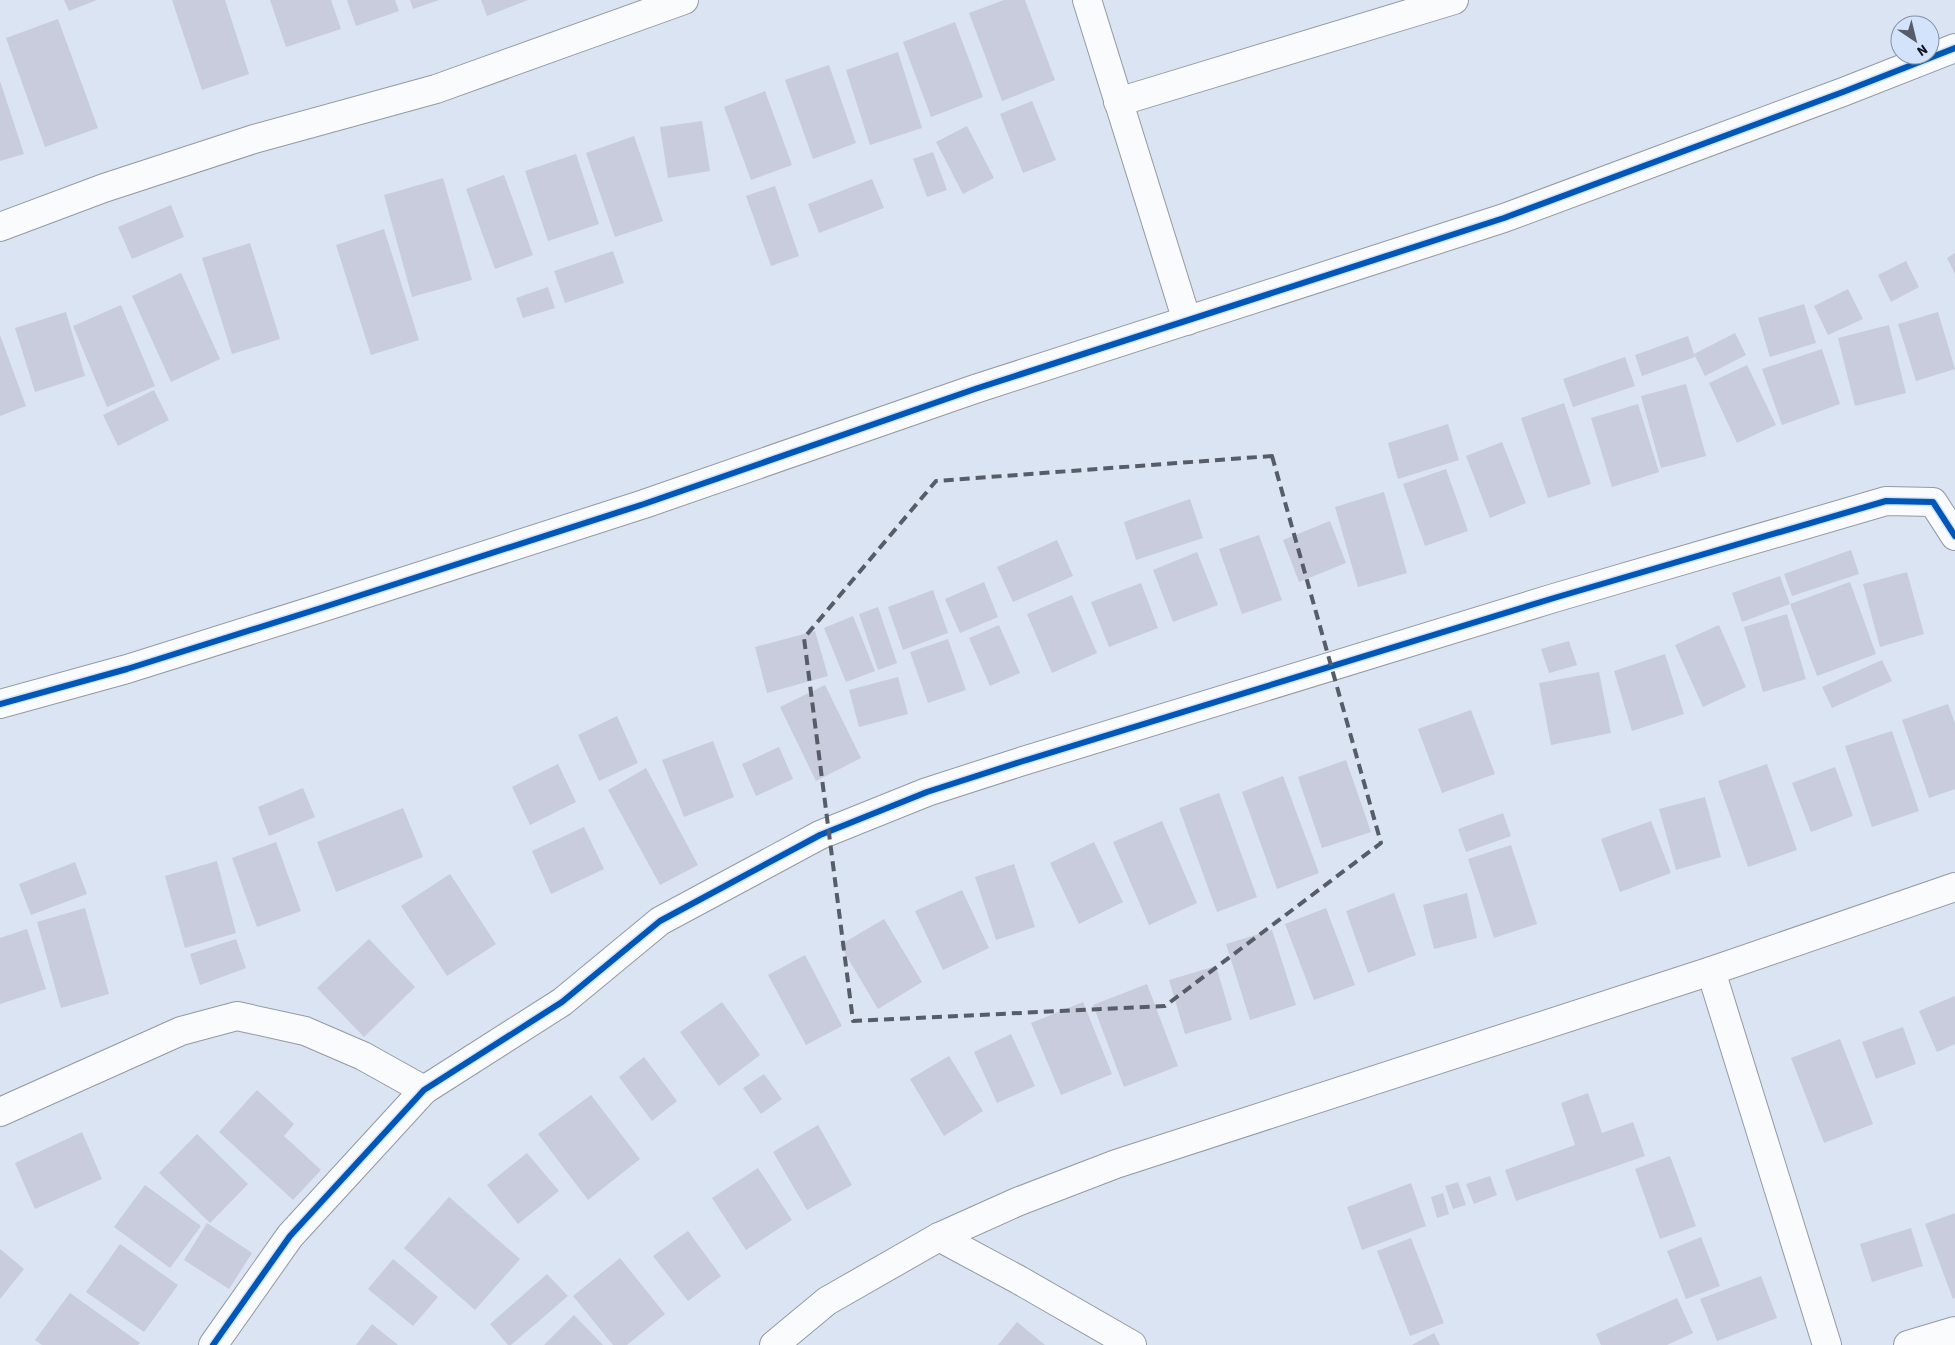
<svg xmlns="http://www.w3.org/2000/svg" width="1955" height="1345" font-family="'Source Sans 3',sans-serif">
<rect width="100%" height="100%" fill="#dbe4f2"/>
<g fill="#c8ccdc">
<path d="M64,0H97L69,11Z"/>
<path d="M172,0H225L249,74L202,90Z"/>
<path d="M270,0H331L341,29L286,47Z"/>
<path d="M347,0H395L399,11L356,26Z"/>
<path d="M410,0H439L413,9Z"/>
<path d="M481,0H528L487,16Z"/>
<path d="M1004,0H1025L1055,80L1002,101L969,13Z"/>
<path d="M58,19L98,128L45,147L6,38Z"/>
<path d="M955,22L983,97L931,117L903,42Z"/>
<path d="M898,52L922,128L870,145L846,70Z"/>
<path d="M829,65L856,143L813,159L785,80Z"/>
<path d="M0,81L24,154L0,161Z"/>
<path d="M765,91L792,165L751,180L724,107Z"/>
<path d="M1032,101L1056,160L1023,173L1000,114Z"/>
<path d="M702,121L710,171L668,178L660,127Z"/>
<path d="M967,126L994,178L963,194L936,142Z"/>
<path d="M634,136L663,221L615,237L586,153Z"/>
<path d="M933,152L947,190L927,197L913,159Z"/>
<path d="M576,154L599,224L548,241L525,171Z"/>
<path d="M504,175L533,255L495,269L466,189Z"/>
<path d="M443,178L472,280L412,297L384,195Z"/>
<path d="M872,179L884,208L819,233L808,204Z"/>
<path d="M775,186L799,256L771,266L746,196Z"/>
<path d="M171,205L184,237L132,259L118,227Z"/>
<path d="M384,229L419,340L371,355L336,245Z"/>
<path d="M250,243L280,339L232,354L202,258Z"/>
<path d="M613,251L624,283L565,303L554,271Z"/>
<path d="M1955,253V274L1947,258Z"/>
<path d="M1906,261L1919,287L1891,302L1878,275Z"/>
<path d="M181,273L220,359L171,382L132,296Z"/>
<path d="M548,287L555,308L523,318L516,298Z"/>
<path d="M1848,289L1863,319L1828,335L1814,306Z"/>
<path d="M1804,304L1816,343L1770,357L1758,318Z"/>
<path d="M121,305L155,386L107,407L73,326Z"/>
<path d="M66,312L85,376L35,392L15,328Z"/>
<path d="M1938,312L1955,369L1916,381L1898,324Z"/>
<path d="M1889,325L1906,393L1855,406L1838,338Z"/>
<path d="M1735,333L1746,355L1705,376L1694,354Z"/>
<path d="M0,335L26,406L0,416Z"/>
<path d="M1688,336L1695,357L1642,376L1635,355Z"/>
<path d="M1822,349L1840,404L1782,425L1762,369Z"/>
<path d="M1625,357L1635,386L1573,407L1563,379Z"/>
<path d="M1747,365L1776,425L1737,443L1709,383Z"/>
<path d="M1686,384L1706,456L1661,468L1641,396Z"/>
<path d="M154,390L169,420L118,446L103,415Z"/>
<path d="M1564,403L1591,484L1548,498L1521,418Z"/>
<path d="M1638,404L1659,472L1612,487L1591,418Z"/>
<path d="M1448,424L1459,460L1398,479L1388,443Z"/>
<path d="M1502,442L1526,503L1490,518L1466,456Z"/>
<path d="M1446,469L1468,531L1425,546L1403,484Z"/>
<path d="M1384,492L1407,573L1358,587L1335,507Z"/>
<path d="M1190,499L1203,538L1136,560L1124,522Z"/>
<path d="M1330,521L1346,563L1299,582L1283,540Z"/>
<path d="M1259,535L1282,600L1242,614L1219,549Z"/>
<path d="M1057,540L1073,576L1013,602L997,567Z"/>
<path d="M1851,550L1859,574L1792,596L1784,574Z"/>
<path d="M1197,552L1218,605L1173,622L1153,570Z"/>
<path d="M1907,572L1924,634L1880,647L1863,584Z"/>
<path d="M1780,576L1790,604L1850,582L1876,654L1817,676L1790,604L1742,622L1732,593Z"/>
<path d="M984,582L998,617L960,633L945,599Z"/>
<path d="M1141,583L1158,628L1109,647L1091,602Z"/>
<path d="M933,590L948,633L903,650L888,607Z"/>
<path d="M1072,595L1097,653L1052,673L1027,614Z"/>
<path d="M878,607L897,663L878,670L859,614Z"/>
<path d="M1787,614L1806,679L1763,692L1744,627Z"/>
<path d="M853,616L875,671L846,682L824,628Z"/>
<path d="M999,625L1020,673L990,686L969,638Z"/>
<path d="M1719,625L1746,687L1703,707L1675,645Z"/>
<path d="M815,631L828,676L767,693L755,647Z"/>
<path d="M948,639L966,690L928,703L910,652Z"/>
<path d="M1569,641L1577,665L1549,673L1541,649Z"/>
<path d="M1665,654L1684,714L1632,731L1614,671Z"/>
<path d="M1882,660L1892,681L1832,708L1822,687Z"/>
<path d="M1599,672L1611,733L1551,745L1539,683Z"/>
<path d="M898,677L908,714L859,727L849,690Z"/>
<path d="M825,685L861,758L816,781L780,707Z"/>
<path d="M1948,704L1955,723V789L1929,798L1902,720Z"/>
<path d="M1471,710L1495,774L1442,793L1418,729Z"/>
<path d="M617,716L638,763L599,781L578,735Z"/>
<path d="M1892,731L1919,811L1872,827L1845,746Z"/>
<path d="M713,741L734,797L684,817L662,760Z"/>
<path d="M779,747L793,779L756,796L742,764Z"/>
<path d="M1346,760L1371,832L1322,848L1298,777Z"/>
<path d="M558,764L576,802L530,825L512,787Z"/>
<path d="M1767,764L1797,850L1748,867L1718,781Z"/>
<path d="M1835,767L1853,816L1811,832L1792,783Z"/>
<path d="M646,768L698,865L660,885L608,790Z"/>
<path d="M1283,776L1319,873L1277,889L1242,792Z"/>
<path d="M303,788L315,817L269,836L258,807Z"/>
<path d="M1219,793L1257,897L1217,912L1179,808Z"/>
<path d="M1705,797L1721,857L1676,870L1659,809Z"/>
<path d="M403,808L423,857L336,892L317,842Z"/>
<path d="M1503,813L1511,836L1466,852L1458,829Z"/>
<path d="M1162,821L1197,903L1149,925L1113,842Z"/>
<path d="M1651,821L1671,873L1620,892L1601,839Z"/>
<path d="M584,827L604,869L551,894L532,851Z"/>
<path d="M276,842L301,911L257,927L232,858Z"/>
<path d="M1094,842L1123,902L1079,924L1050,863Z"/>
<path d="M1511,845L1537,924L1494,938L1468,859Z"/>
<path d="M217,861L236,933L185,948L165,876Z"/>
<path d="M75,862L87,894L31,915L19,884Z"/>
<path d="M1014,864L1035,927L996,940L975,877Z"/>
<path d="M450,874L496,944L447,976L401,906Z"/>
<path d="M962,890L989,948L943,970L915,911Z"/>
<path d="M1394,893L1416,955L1368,973L1346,911Z"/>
<path d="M1467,893L1477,938L1434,949L1423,905Z"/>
<path d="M85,908L109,994L61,1008L37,922Z"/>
<path d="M1326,908L1355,985L1314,1000L1285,924Z"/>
<path d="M884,919L922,982L878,1009L840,945Z"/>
<path d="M27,929L46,989L0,1004V938Z"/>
<path d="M1272,930L1296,1005L1250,1020L1226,944Z"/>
<path d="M236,939L246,968L200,985L190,954Z"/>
<path d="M369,939L415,987L364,1037L317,988Z"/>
<path d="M805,955L842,1026L806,1045L768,975Z"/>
<path d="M1216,966L1232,1020L1185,1034L1169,980Z"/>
<path d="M1147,984L1178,1066L1124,1087L1093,1005Z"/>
<path d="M1955,996V1044L1937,1052L1919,1011Z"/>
<path d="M722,1002L760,1055L719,1086L680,1032Z"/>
<path d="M1083,1002L1112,1074L1061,1095L1031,1023Z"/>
<path d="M1903,1027L1916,1064L1876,1079L1862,1042Z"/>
<path d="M1011,1034L1035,1086L997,1103L974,1052Z"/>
<path d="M1840,1039L1873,1124L1824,1143L1791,1058Z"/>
<path d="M949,1056L983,1111L944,1136L910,1079Z"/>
<path d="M644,1057L677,1101L652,1121L619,1077Z"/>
<path d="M764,1074L782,1099L761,1114L743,1088Z"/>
<path d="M257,1090L294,1124L284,1136L321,1170L293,1200L219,1132Z"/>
<path d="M1588,1093L1602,1133L1633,1122L1645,1156L1516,1201L1505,1170L1575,1145L1561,1103Z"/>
<path d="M591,1095L640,1159L588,1200L538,1134Z"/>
<path d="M818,1125L852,1185L807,1210L773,1152Z"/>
<path d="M82,1132L102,1179L35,1209L15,1163Z"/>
<path d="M197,1134L248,1184L210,1223L159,1173Z"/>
<path d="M527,1153L559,1191L518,1224L487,1185Z"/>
<path d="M1670,1156L1696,1226L1660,1239L1635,1169Z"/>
<path d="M758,1168L792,1220L746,1250L712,1198Z"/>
<path d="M1490,1176L1497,1195L1474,1204L1466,1184Z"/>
<path d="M1458,1182L1466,1205L1453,1209L1445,1186Z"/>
<path d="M1411,1183L1426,1226L1362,1250L1347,1207Z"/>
<path d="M145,1185L201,1226L170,1268L114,1227Z"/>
<path d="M1443,1193L1449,1214L1437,1218L1431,1197Z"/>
<path d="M449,1197L520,1259L475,1310L404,1248Z"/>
<path d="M1955,1213V1298L1953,1299L1925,1224Z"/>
<path d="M207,1223L252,1253L229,1289L184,1260Z"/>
<path d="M1911,1228L1923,1266L1872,1282L1860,1244Z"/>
<path d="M688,1231L721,1276L688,1301L653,1256Z"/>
<path d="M1701,1237L1720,1286L1686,1299L1667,1251Z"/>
<path d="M1411,1238L1444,1323L1410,1336L1377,1251Z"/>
<path d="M120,1244L178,1285L144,1332L86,1292Z"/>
<path d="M0,1249L24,1269L0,1299Z"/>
<path d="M620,1258L665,1314L627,1345H613L573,1296Z"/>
<path d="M393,1259L438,1297L413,1326L368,1289Z"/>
<path d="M547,1274L568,1296L511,1345H508L490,1324Z"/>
<path d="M1761,1276L1777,1318L1717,1341L1700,1299Z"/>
<path d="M70,1293L140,1343L138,1345H42L35,1340Z"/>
<path d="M1677,1298L1693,1333L1667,1345H1601L1596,1334Z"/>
<path d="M574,1315L603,1345H544Z"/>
<path d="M1017,1322L1045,1345H998Z"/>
<path d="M372,1324L398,1345H356Z"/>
<path d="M1434,1333L1440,1345H1412Z"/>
</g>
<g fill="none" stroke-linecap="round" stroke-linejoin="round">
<defs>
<g id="minor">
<path d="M1087,0L1187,321"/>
<path d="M1118,102L1454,0"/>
<path d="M0,227L104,188L254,139L436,89L684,0"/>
<path d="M0,704L127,669L321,608L644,504L975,389L1504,218L1843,92L1955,48"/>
<path d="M1711,971L1827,1345"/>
<path d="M0,1112L181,1031L237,1016L305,1031L363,1056L424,1090"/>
<path d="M939,1237L1019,1280L1132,1345"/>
<path d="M213,1345L290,1236L424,1090L562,1002L660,921L820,835L927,792L1020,762L1554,598L1886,501L1933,502L1955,536"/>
<path d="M774,1345L827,1301L939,1237L1017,1202L1116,1164L1711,971L1955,887"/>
<path d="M1908,1345L1955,1331"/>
</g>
</defs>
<use href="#minor" stroke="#939aa4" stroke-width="30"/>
<use href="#minor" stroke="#fafbfd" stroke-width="28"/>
<defs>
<g id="cycleway">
<path d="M0,704L127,669L321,608L644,504L975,389L1504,218L1843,92L1955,48"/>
<path d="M213,1345L290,1236L424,1090L562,1002L660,921L820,835L927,792L1020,762L1554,598L1886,501L1933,502L1955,536"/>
</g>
</defs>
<use href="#cycleway" stroke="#d2e3fb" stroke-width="9"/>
<use href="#cycleway" stroke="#0057b8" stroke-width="6"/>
</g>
<path fill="none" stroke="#565d68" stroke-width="4" stroke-dasharray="10 6" stroke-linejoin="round" d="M1272,456L1381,843L1165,1006L853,1021L804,638L936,481Z"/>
<g transform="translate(1915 40) rotate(145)"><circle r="24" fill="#d2e3fb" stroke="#8490a2"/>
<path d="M0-4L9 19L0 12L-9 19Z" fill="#565d68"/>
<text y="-8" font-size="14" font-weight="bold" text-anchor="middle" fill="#0f141d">N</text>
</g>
</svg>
